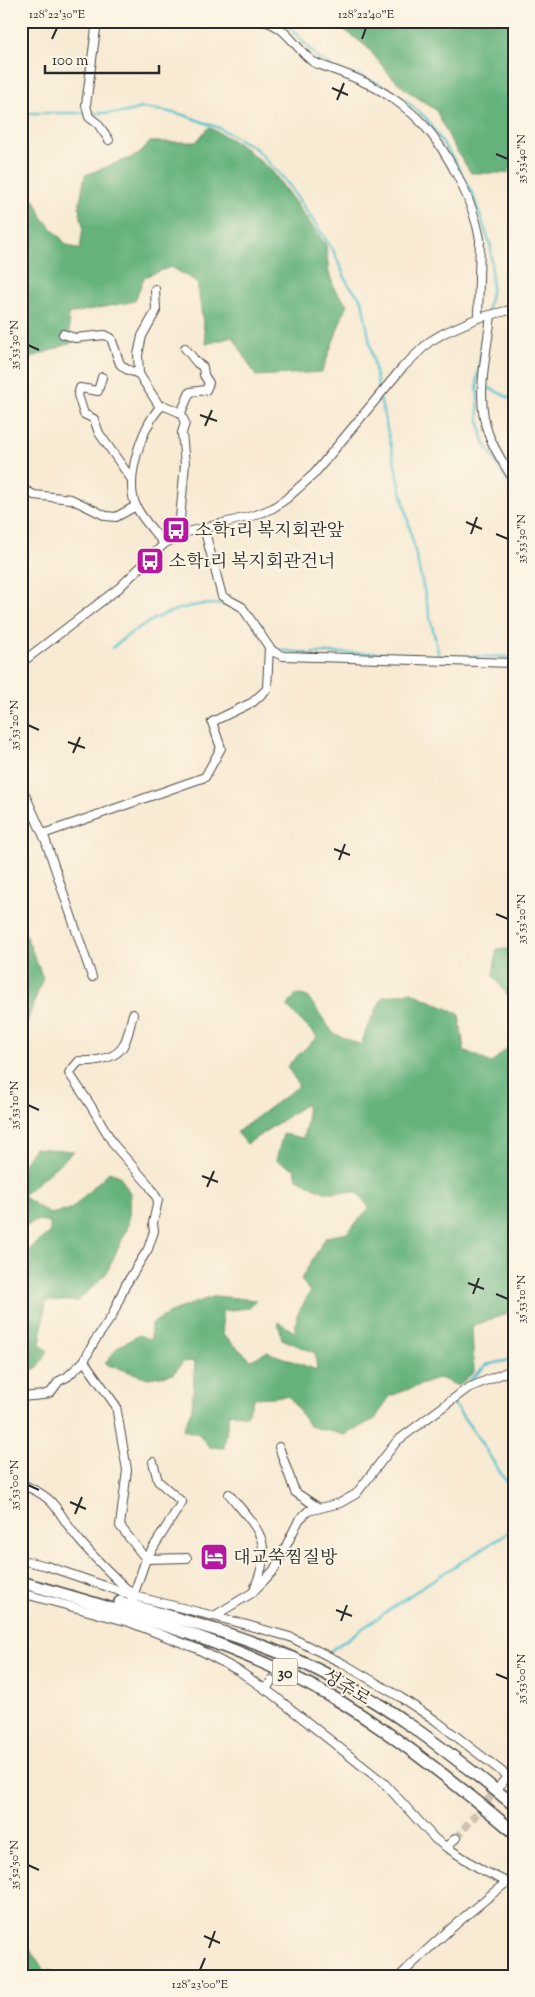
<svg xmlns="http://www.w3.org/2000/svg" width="535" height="1997" font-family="'Sorts Mill Goudy','Noto Serif KR',serif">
<rect width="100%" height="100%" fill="#fcf5e5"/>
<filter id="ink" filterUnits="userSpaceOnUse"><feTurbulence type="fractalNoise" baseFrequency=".02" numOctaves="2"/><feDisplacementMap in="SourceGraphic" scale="10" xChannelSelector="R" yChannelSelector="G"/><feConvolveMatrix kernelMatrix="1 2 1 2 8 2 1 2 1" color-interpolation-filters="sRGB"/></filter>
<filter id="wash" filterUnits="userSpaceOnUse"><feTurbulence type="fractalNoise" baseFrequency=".0096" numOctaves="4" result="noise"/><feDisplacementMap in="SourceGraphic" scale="20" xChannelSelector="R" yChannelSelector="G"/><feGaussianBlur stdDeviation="1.12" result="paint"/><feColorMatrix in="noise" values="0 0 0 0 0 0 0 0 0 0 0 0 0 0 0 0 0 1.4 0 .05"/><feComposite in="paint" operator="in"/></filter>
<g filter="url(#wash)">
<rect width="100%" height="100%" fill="#f8ead3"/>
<g fill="#65b27d" stroke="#486e54">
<path d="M333,21H514V165L507,173H471L453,145L436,110L406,90L388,73L367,47Z"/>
<path d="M209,127L242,146L272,171L326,245L329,273L335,290L347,304L322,372L256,376L233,337L206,344L197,282L171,267L144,277L135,301L68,314L71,343L33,357L21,369V176L25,178L27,190L36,202L42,217L66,244L80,250L83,226L79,207L85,175L138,155L150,142H196Z"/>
<path d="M21,923L43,978L21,1038Z"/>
<path d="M497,949H511L514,953V1004L493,975Z"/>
<path d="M411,992L459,1014L464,1050L491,1063L514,1042V1311L472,1326L474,1372L458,1386L440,1378L390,1396L375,1419L344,1435L309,1426L289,1396L254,1398L247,1416L229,1413L224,1448L209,1447L199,1434L183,1430L192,1407L195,1361L183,1362L173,1374L148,1378L105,1364L118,1347L139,1335L151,1340V1324L175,1310L215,1296L257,1300L248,1308L222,1311L223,1335L251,1360L267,1352L317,1370L315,1353L282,1339L278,1322L295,1332L297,1315L310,1292L301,1279L326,1237L347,1233L369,1208L357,1192H324L297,1179L295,1169L276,1160L283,1134L303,1138L307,1121L306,1104L247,1144L237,1132L299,1086L287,1066L317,1037L287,1007L296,994L308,997L333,1033L361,1045L368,1025L383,997Z"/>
<path d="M34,1148L74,1151L22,1196L50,1214L71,1209L109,1172L120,1176L131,1195L128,1227L106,1274L78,1301H46L40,1344L48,1351L39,1366L21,1378V1257L50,1232V1223L38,1220L21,1229V1168Z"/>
<path d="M21,1940L34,1954L44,1971L50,1970L57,1976H21V1963L23,1959L21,1957Z"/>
</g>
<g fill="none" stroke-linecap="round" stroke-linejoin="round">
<g stroke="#54c1cd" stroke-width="2.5">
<path d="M284,21L318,58L331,65"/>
<path d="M357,75L378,83L406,101L426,118L456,163L473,195L491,247L492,287L487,313"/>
<path d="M21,113H122L142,108L164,111L184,115L219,128L255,148L286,181L333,250L348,284L362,300L379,392"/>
<path d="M486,319L477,381L479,421L484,442L514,493"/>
<path d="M489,388L514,400"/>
<path d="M380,398L439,656L514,657"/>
<path d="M246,608L262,630"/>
<path d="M269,641L278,650L307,653"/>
<path d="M112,648C145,619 189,597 233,606"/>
<path d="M312,653H381L439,656"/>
<path d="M468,1382L486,1365L514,1359"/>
<path d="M453,1403L477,1436L514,1494"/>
<path d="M330,1651L428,1583L514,1529"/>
</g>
</g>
</g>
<g filter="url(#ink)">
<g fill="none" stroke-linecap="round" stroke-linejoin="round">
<g stroke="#cfc4b1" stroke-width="8" stroke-dasharray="8 4" stroke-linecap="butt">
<path d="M271,1681L287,1647"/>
<path d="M456,1838L498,1788"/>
</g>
<defs>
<g id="minor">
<path d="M97,21L86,105L89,117L98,124L109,140"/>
<path d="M263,21C287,26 295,48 312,61C316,64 322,65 326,67C340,72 355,77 368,84C387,93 409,109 423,124C449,153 473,201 480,239L478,318"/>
<path d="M491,315C487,353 475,396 488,433C494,450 505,465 514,481"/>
<path d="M63,334L75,338L105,335L111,338L120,364L126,369L139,374L160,407L165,406L181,413L185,423L182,433L185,464L179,530L174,537"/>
<path d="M139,374L138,355L142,336L156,311L155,289"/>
<path d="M102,377L98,391L80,388L78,395L84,414L94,419L99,433L132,480"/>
<path d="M160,407C142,428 124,479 136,506C141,518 156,533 164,544"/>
<path d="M181,413L190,392L206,390L209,383L204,375L203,367L197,363L185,348"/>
<path d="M21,488L34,495L71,499L106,516L116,517L136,506"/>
<path d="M204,528L222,596L242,607L269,647L274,652L283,656L514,663"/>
<path d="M21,663L119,588L164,544L183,533L256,515L273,508L286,499L314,474L402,368L429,342L444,333L478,318L514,309"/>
<path d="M21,786L45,839L92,977"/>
<path d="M43,834L205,777L221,748L212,722L253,702L267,689L269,647"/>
<path d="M21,1397L43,1395L51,1392L59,1381L67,1377L84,1361"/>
<path d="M279,1447L295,1492L319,1508"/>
<path d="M153,1462L158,1481L182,1502L146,1559L187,1558"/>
<path d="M21,1484C60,1499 56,1513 80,1541C96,1560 114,1577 131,1593"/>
<path d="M229,1494C257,1529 275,1540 255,1587"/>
<path d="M21,1560L47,1566L134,1596L214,1616L252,1593L274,1570L299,1520L308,1511L340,1503L356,1494L397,1441L468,1388L514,1369"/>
<path d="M21,1593L129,1622L198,1649L239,1671L272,1694L385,1784L435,1839L446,1847L482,1870L507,1882"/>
<path d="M130,1605L146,1559L120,1526L127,1470L116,1406L84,1361L94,1342L112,1316L125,1286L148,1249L154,1231L153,1223L158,1200L149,1185L114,1145L91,1106L69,1073L79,1061C92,1062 113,1059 121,1049C128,1041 130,1024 133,1014"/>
<path d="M214,1616L290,1637L344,1664L400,1697L435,1720L514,1781"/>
<path d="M266,1690L271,1681"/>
<path d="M501,1784L508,1776"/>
<path d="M446,1847L456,1838"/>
<path d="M400,1976C434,1942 469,1912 507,1882L514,1884"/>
</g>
<g id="highway">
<path d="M21,1582C128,1613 235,1642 332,1697C351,1707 368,1720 386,1732C430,1763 472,1797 514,1832"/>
<path d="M120,1602C180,1619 240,1635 297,1660C379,1697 445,1749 514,1805"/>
</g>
</defs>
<use href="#minor" stroke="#4a4844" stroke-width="10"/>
<use href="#highway" stroke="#4a4844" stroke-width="14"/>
<use href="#minor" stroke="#fff" stroke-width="8"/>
<use href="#highway" stroke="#fff" stroke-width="11"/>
</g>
</g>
<path fill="none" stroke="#2b2b2b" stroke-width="2" d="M52,39L57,28M362,39L366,28M332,88L348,95M337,100L344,83M496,154L508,159M28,345L39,350M200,415L217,421M205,426L212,410M466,522L482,529M471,534L477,517M496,534L508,539M28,725L39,730M68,742L85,748M73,753L80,737M334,849L350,855M339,860L345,844M496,914L508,919M28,1105L39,1110M202,1176L218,1182M207,1187L214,1171M468,1283L484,1289M473,1294L479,1278M496,1294L508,1299M28,1485L39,1490M70,1502L86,1509M75,1514L82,1497M336,1610L352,1616M341,1621L347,1605M496,1674L508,1679M28,1865L39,1870M204,1936L220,1943M209,1948L215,1931M200,1970L205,1958"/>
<defs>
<symbol id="bus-square" viewBox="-11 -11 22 22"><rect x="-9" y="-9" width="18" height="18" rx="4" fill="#b5179e" stroke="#fcf5e5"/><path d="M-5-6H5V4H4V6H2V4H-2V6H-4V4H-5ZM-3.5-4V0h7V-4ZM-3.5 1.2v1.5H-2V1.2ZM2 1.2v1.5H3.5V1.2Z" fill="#fff"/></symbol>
<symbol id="hotel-square" viewBox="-11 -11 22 22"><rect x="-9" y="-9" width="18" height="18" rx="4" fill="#b5179e" stroke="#fcf5e5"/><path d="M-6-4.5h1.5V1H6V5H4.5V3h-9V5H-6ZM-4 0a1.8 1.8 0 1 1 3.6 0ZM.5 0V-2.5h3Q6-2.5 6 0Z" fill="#fff"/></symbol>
</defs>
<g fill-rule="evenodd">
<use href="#bus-square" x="160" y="514" width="32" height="32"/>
<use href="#bus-square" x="134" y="545" width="32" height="32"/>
<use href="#hotel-square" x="198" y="1541" width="32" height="32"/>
</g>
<g text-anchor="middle" stroke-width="4" stroke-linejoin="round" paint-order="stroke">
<rect fill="#fcf5e5" stroke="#6a6863" stroke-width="1" x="272.5" y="1658.5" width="25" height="27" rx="4"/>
<g font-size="16" font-weight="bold" fill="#2b2b2b">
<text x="285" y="1678">30</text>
</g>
<g font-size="18" fill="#2b2b2b" stroke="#fcf5e5" text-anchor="start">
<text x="195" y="536">소학1리 복지회관앞</text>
<text x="169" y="567">소학1리 복지회관건너</text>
<text x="233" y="1563">대교쑥찜질방</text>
</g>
<g font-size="18" fill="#2b2b2b" stroke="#fcf5e5">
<text transform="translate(347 1687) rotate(31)" y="6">성주로</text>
</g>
</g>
<rect width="535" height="1997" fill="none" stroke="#fcf5e5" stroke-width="55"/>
<path d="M45 65v8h114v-8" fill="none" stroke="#2b2b2b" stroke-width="2.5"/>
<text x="52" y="65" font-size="15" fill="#2b2b2b" stroke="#fcf5e5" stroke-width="4" paint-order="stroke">100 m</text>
<rect x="28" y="28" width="480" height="1942" fill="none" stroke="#2b2b2b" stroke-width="2"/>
<g font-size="12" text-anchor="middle" fill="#2b2b2b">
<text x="57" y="18">128°22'30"E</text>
<text x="366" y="18">128°22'40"E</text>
<text transform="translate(521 159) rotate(-90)" y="4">35°53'40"N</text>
<text transform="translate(14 345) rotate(-90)" y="4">35°53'30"N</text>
<text transform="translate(521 539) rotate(-90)" y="4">35°53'30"N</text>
<text transform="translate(14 725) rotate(-90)" y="4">35°53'20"N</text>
<text transform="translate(521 919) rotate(-90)" y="4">35°53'20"N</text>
<text transform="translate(14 1105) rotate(-90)" y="4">35°53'10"N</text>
<text transform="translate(521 1299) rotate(-90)" y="4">35°53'10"N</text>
<text transform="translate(14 1485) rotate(-90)" y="4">35°53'00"N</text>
<text transform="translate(521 1679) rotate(-90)" y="4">35°53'00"N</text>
<text transform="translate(14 1865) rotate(-90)" y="4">35°52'50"N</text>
<text x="200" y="1988">128°23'00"E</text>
</g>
</svg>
